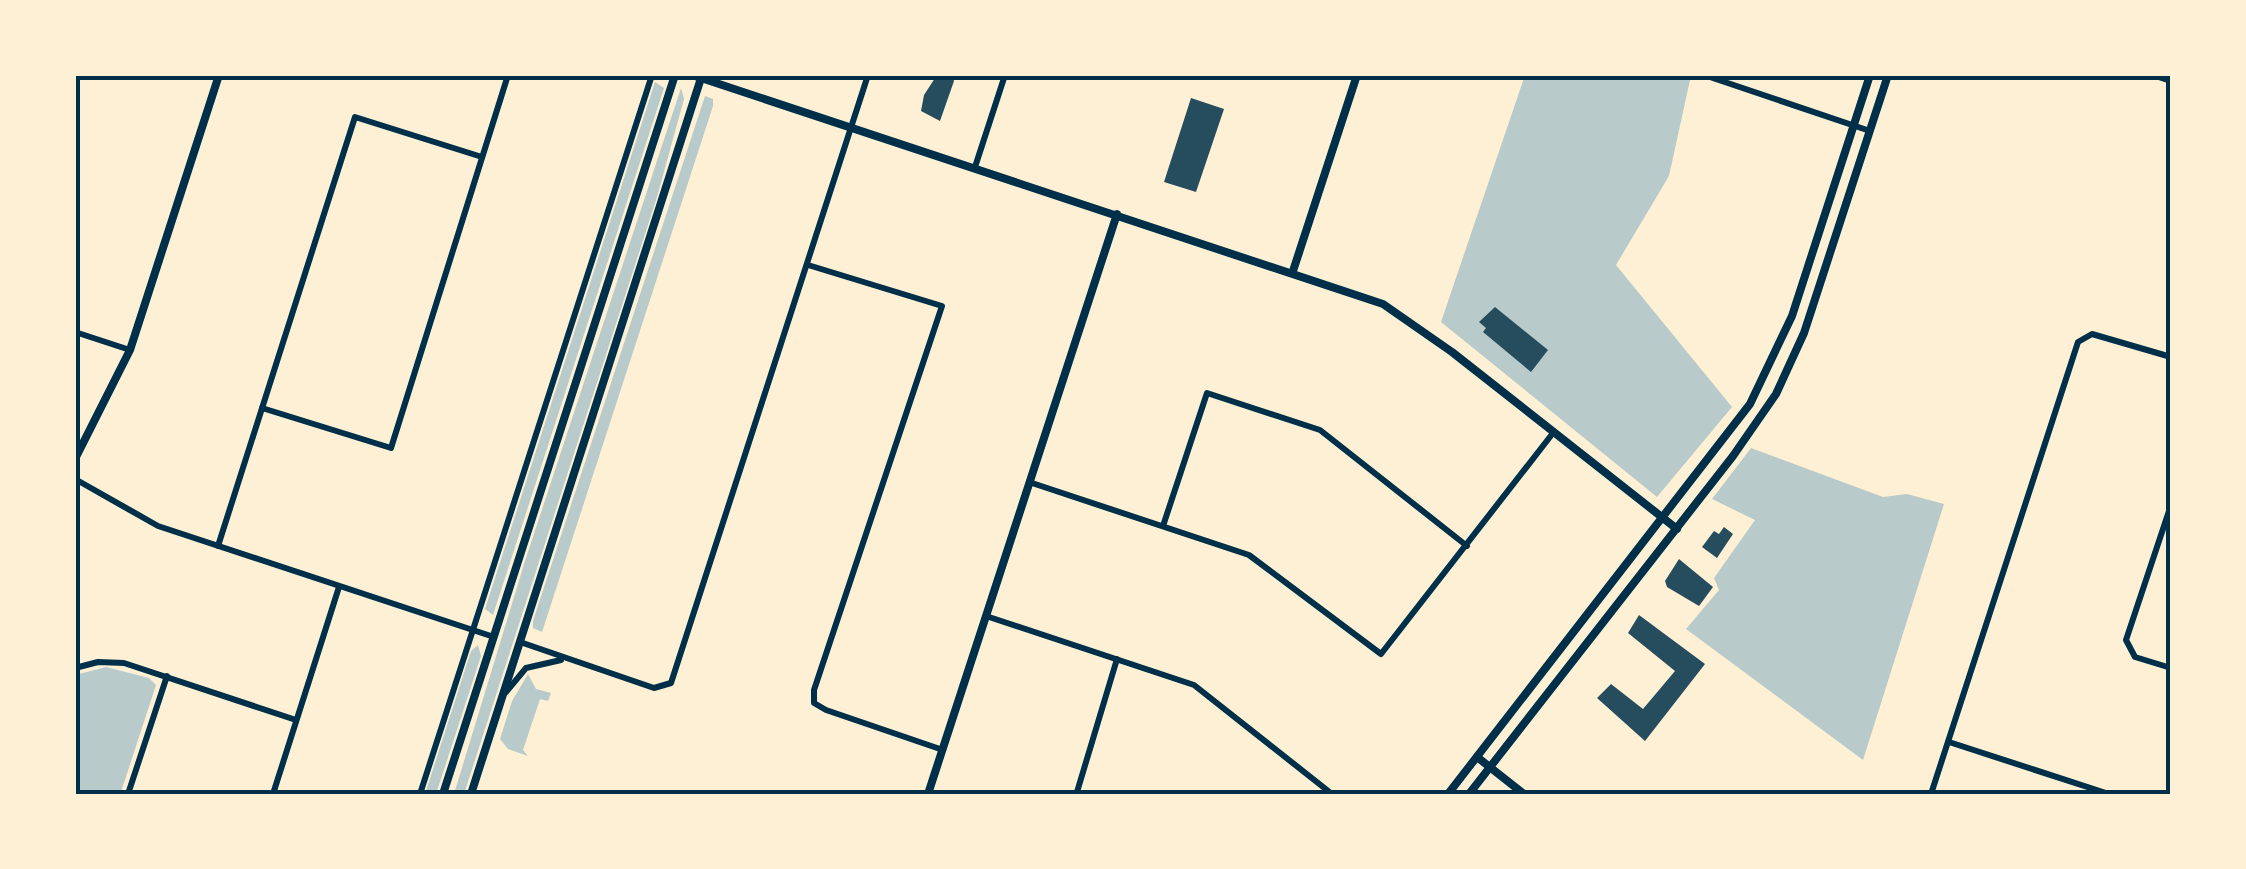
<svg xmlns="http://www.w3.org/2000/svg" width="2246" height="869" font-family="'Titillium Web',sans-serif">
<rect width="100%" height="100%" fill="#fdf0d5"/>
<g fill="#b9caca">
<path d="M1525,75L1690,80L1669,176L1616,265L1732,407L1657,497L1441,322Z"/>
<path d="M655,82L664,88L493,615L485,609Z"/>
<path d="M681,88L684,99L657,197L464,794H454L525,561Z"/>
<path d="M705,96L713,99V106L542,632L533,628V621Z"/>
<path d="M1751,448L1883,497L1907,494L1944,504L1863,760L1686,629L1719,590L1714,578L1755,520L1712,499Z"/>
<path d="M478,645L481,656L436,794H425L471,651Z"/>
<path d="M106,667L149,678L156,685L121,792L91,794L75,789V675Z"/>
<path d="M528,674L536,689L551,693L548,701L540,699L523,750L528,756L508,749L500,739L512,701Z"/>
</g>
<g fill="#264d5e">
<path d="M937,75H952L954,81L940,121L921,111L924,95Z"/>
<path d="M1191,98L1224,109L1196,192L1164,182Z"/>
<path d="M1495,307L1548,350L1531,372L1483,332L1486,328L1479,322Z"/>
<path d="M1724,527L1733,534L1717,558L1702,547L1714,531L1719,534Z"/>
<path d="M1679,559L1713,587L1699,606L1667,587L1665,581Z"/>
<path d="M1639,615L1705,664L1645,741L1597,698L1611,684L1643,709L1675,671L1628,633Z"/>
</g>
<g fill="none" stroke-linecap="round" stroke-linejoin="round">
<g stroke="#003049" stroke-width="6">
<path d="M1704,75L1870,131"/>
<path d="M975,167L1005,75"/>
<path d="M808,265L942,306L814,690V703L826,710L943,750"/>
<path d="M75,332L130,350"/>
<path d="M262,408L391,448L508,75"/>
<path d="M75,479L158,526L494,637"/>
<path d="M1032,483L1249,555L1381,654L1553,433"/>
<path d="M2171,505L2126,640L2135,657L2171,668"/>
<path d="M1163,526L1207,393L1320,430L1467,546"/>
<path d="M218,546L355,117L482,157"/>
<path d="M989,617L1194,685L1332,794"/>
<path d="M520,642L654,688L671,683L868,75"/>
<path d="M75,668L98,662L124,663L296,720"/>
<path d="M506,692L526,668L561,660"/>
<path d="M1949,742L2109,794"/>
<path d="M128,794L167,676"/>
<path d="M273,794L339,587"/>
<path d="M420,794L652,75"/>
<path d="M1084,794L1077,792L1117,659"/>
<path d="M1931,794L2078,342L2092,334L2171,357"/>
</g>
<g stroke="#003049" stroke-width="8">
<path d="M692,75L1383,304L1452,352L1677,529"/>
<path d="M2156,75L2171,80"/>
<path d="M1293,271L1357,75"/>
<path d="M75,459L130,350L219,75"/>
<path d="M1477,757L1524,794"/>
<path d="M928,794L1117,214"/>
<path d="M1448,794L1750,404L1792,316L1870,75"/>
<path d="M1469,794L1733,456L1776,394L1804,333L1888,75"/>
</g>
<g stroke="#003049" stroke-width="8">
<path d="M443,794L675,75"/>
<path d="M471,794L702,75"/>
</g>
</g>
<rect width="2246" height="869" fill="none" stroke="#fdf0d5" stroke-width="155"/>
<rect x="78" y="78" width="2090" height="714" fill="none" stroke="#003049" stroke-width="4"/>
</svg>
